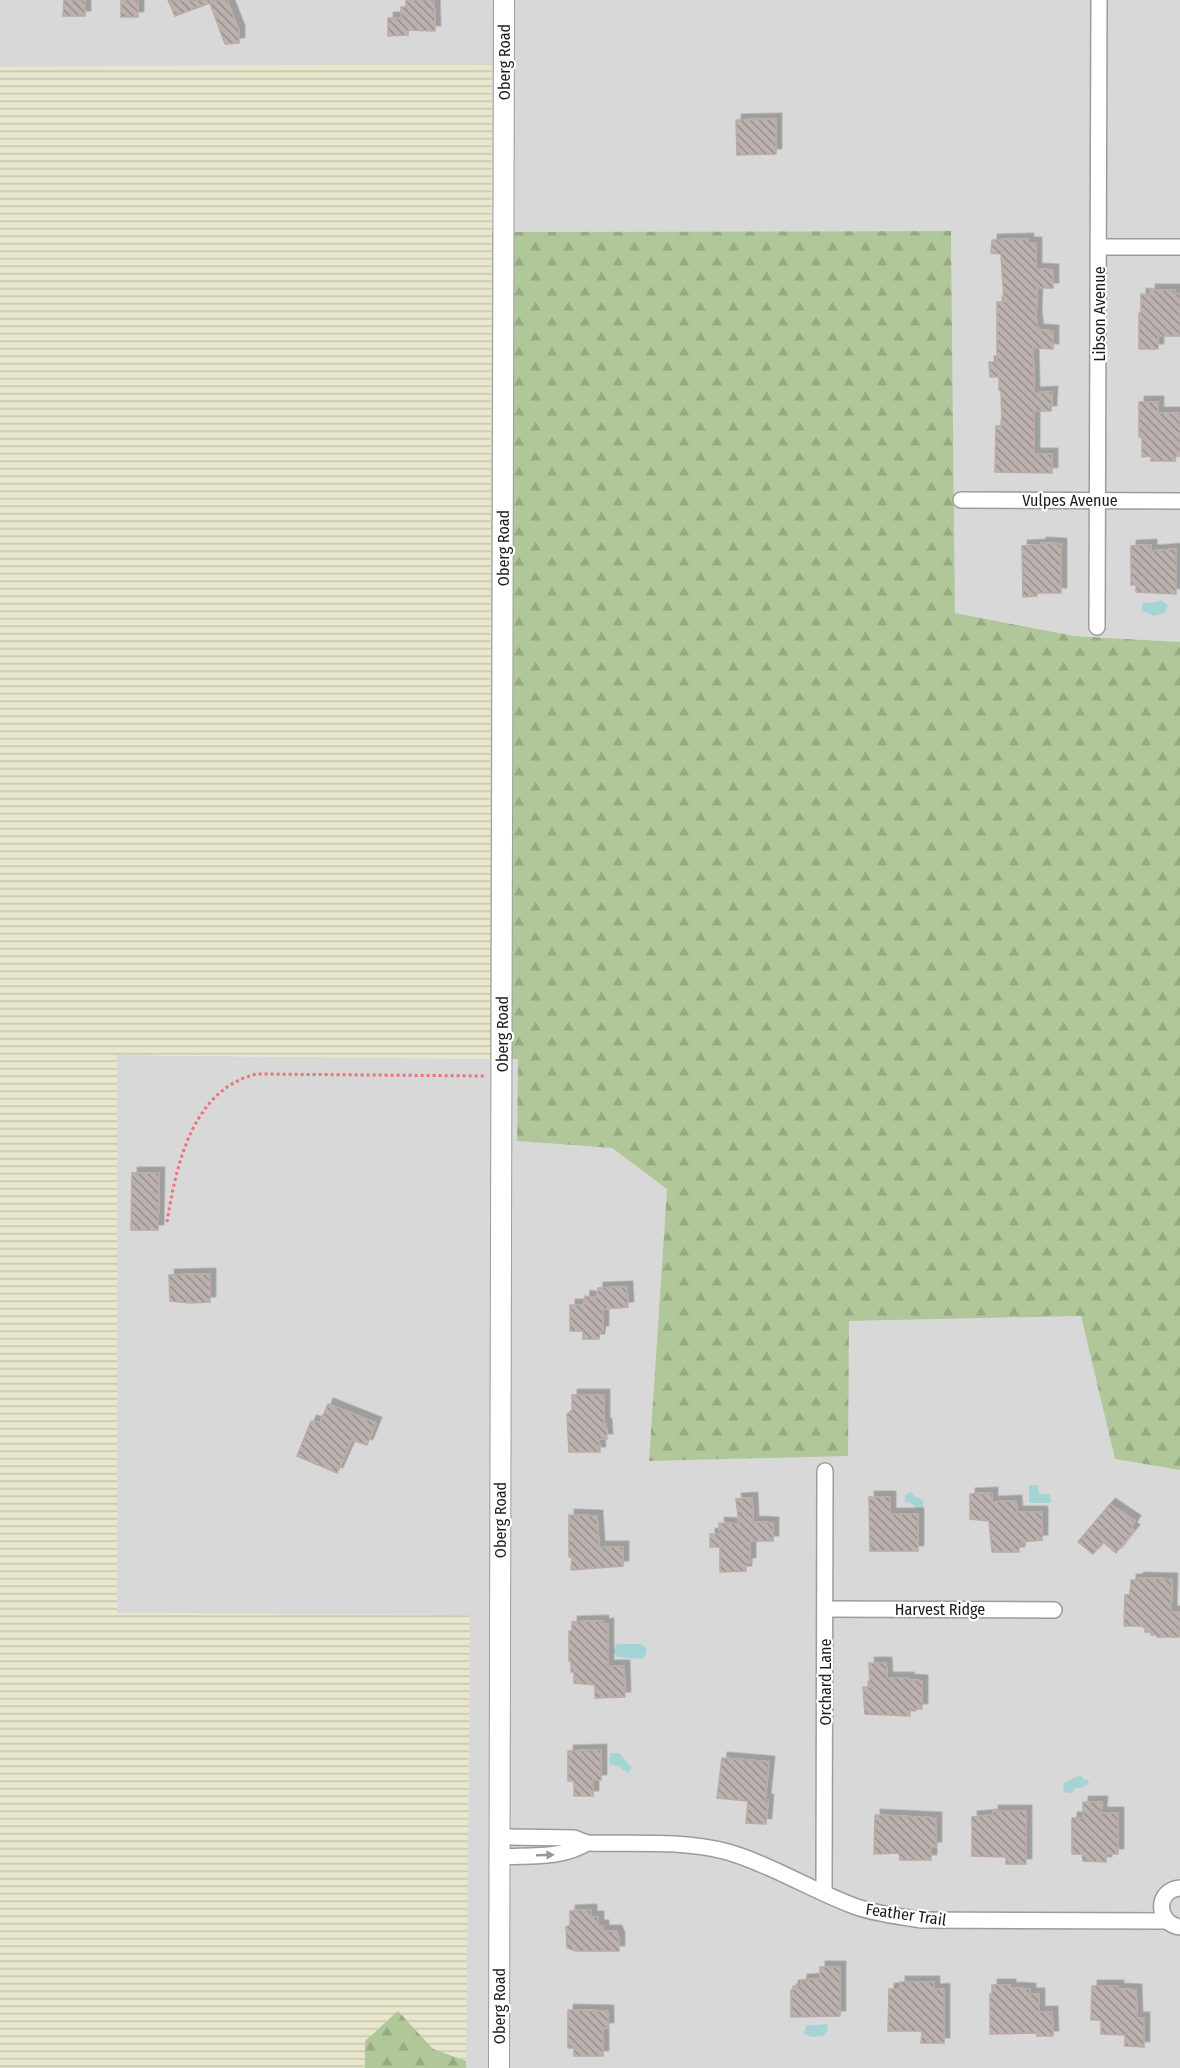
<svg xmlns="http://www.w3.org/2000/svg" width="1180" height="2068" font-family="'Fira Sans Condensed',sans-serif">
<defs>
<pattern id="farmland-rules" width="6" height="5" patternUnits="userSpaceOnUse" patternTransform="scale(1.5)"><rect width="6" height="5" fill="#e9e6ce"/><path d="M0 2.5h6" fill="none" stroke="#c7c5b0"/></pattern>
<pattern id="forest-firs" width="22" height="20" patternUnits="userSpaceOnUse" patternTransform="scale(1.5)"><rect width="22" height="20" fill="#b0c79a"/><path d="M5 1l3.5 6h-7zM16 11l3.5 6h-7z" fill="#97aa84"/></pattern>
<pattern id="building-back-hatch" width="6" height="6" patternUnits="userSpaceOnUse" patternTransform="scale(1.5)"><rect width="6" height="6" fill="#bbb1ae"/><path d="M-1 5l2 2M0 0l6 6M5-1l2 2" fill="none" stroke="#978f8d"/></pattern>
<filter id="shadow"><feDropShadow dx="5.5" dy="-5.5" stdDeviation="0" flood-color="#0004"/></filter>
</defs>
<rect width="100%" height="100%" fill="#ece6e1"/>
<g fill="#d9d8d8">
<path d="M0,0H1180V642L1074,636L955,613L951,231L492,232V64L0,67Z"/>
<path d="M117,1055L518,1059V1141L612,1148L667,1189L649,1461L849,1321L1081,1316L1115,1459L1180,1470V2068H466L470,1616L117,1613Z"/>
</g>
<path fill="url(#farmland-rules)" d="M492,64L490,1059L117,1055V1613L470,1615L466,2061L433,2049L398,2011L365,2041V2068H0V67Z"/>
<g fill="url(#forest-firs)">
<path d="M951,231L955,613L1074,636L1180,642V1470L1115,1459L1081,1316L849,1321L848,1456L649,1461L667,1189L612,1148L517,1141L518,1059H490L492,232Z"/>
<path d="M398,2011L433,2049L466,2061V2068H365V2041Z"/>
</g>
<g fill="#a5d4d6">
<path d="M1162,600L1168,606L1165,613L1154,616L1142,611V605L1144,602L1152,603Z"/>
<path d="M1029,1485H1038L1039,1494H1050L1051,1503H1029Z"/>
<path d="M911,1492L915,1497L923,1500V1507L921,1509L915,1508L913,1504L905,1502V1495Z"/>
<path d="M617,1644H641L646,1648V1653L643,1659L617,1657L613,1651Z"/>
<path d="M610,1753H619L632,1768L627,1773L625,1770L623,1771L619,1766L611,1765L609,1762Z"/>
<path d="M1080,1775L1085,1780H1088L1089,1784L1081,1788H1075L1072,1793H1066L1063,1789L1064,1783Z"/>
<path d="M825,2024H827L828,2030L823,2036L812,2037L804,2034L806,2026Z"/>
</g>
<g fill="url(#building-back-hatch)" stroke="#bcaba5" stroke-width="1.5" filter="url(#shadow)">
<path d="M64,0H85V16H63Z"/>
<rect x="121" y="0" width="17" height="17"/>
<path d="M168,0H227L239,31V43L225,44L210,3L175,16Z"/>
<path d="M406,0H434L435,31L408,30V35L388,36V18H401V7H406Z"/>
<path d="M776,119V154L737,155L736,120Z"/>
<path d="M1028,239V243H1036V269L1053,270V288H1037L1036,317L1038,330L1053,331V349L1033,348L1034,393L1052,392L1051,411H1034V454H1052V473L995,472L996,426H1002L1001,391L999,390V377H990L989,362H997V302H1004L1001,254L991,253L992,240Z"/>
<path d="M1150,290H1175V294H1180V336H1158V349H1139V313H1141V294L1150,295Z"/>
<path d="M1139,402H1158V413H1180V456H1176L1175,461H1151V456L1142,457V438L1139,437Z"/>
<path d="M1041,543L1061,544V593H1037V596L1023,597L1022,546L1041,545Z"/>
<path d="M1151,545V551L1176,549V594L1136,592V585H1131V546Z"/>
<path d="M132,1173H159L158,1230H131Z"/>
<path d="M210,1274V1302L190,1303L170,1301L169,1275Z"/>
<path d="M627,1287L628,1307L603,1309V1331H600L599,1339H583V1331H570V1305H584L585,1296L597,1298L598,1288Z"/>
<path d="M572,1395H604V1424H606L607,1439H599L600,1452H569L567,1414L572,1410Z"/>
<path d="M328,1404L376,1423L367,1445L352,1440L337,1473L297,1456L311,1421L320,1423Z"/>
<path d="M992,1493V1502L1016,1501L1017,1512H1042V1540L1022,1542V1545H1019V1552H992L989,1521L970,1519V1494Z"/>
<path d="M869,1497H890V1514H918V1551H870Z"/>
<path d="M752,1498L753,1522L773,1523V1541H750V1563H746V1571L720,1572V1547H710V1534H720L719,1523L739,1524L736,1499Z"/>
<path d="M1110,1504L1135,1521L1131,1528L1134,1530L1116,1553L1103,1542L1093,1554L1078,1542Z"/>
<path d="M569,1515L597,1516L599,1547H623V1566L571,1570L572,1557H569Z"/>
<path d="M1138,1578L1172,1579L1171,1612H1180V1637H1157V1635H1151V1632H1145V1628L1141,1626H1124L1125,1595H1130L1131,1580H1138Z"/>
<path d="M603,1621V1625L608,1624V1666H624L625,1697L595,1698V1685L574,1683V1672H571V1661H569V1631H572V1622Z"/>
<path d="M869,1663H886L887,1678H908L909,1680L922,1681V1709H910V1716L865,1714L863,1687H870Z"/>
<path d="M601,1750V1780H593V1796H574V1781H568V1751Z"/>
<path d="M722,1758L769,1762L765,1800H768L766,1824L746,1823L748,1801L717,1798Z"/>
<path d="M1083,1802H1102L1101,1813H1118V1854H1106V1862L1083,1861L1082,1854H1072V1818H1083Z"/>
<path d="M993,1811H1026V1864H1006V1857L972,1856V1817L993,1815Z"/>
<path d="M875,1815L936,1818V1847H931V1860H900L899,1853L874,1854Z"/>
<path d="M591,1910V1917H598V1926H603V1931H616L619,1938V1951H576L567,1948L566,1927L570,1925V1911Z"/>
<path d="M820,1967H840V2016L791,2017V1990H793V1986H801L802,1980L820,1979Z"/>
<path d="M900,1982H934V1990L944,1989V2043H921L922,2031H888L889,1989H900Z"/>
<path d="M992,1985H1010V1988L1030,1989V1994H1039V2012H1052L1053,2036H1037V2033L990,2034V1994H992Z"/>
<path d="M1092,1986H1118V1989L1136,1990L1137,2018H1144V2047L1125,2046V2035L1101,2034V2020H1091Z"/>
<path d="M568,2010L608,2011V2028H603V2056H574V2048H568Z"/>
</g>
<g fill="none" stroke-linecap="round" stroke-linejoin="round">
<defs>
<g id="minor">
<path d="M1099,247H1180"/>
<path d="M961,500L1180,501"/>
<path d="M1097,627L1099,0"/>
<path d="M826,1609L1054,1610"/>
<path d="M500,1837L574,1838L587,1843C633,1844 683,1840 728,1852C772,1865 811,1890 854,1906C875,1914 898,1916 921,1920L1166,1921"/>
<path d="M500,1857C529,1855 562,1859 587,1843"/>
<path d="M1180,1888C1155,1890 1156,1924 1180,1927"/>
<path d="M824,1893L825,1471"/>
</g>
<path id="tertiary" d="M499,2068L504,0"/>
</defs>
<use href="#minor" stroke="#9c9c9c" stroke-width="18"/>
<use href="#tertiary" stroke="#9c9c9c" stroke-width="22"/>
<path stroke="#ec727d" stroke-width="3" stroke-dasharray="3 3" stroke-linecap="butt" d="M167,1222C176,1166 192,1089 257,1074L485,1076"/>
<use href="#minor" stroke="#fff" stroke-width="15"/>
<use href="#tertiary" stroke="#fff" stroke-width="20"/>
</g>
<defs><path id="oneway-solid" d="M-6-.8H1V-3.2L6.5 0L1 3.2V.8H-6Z" transform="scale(1.5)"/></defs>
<use fill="#989898" href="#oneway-solid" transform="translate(545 1855) rotate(-2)"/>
<g text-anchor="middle" stroke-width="4.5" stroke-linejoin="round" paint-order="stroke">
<g font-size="16" fill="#1b1b1b" stroke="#fff">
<text transform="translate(504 62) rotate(-90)" y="6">Oberg Road</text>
<text transform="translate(1099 314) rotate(-90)" y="6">Libson Avenue</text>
<text x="1070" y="506">Vulpes Avenue</text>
<text transform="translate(503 548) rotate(-90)" y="6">Oberg Road</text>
<text transform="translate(502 1034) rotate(-90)" y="6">Oberg Road</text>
<text transform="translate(500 1520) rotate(-90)" y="6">Oberg Road</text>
<text x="940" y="1615">Harvest Ridge</text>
<text transform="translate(825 1682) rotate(-90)" y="6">Orchard Lane</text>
<text transform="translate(906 1914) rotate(8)" y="6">Feather Trail</text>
<text transform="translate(499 2006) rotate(-90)" y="6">Oberg Road</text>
</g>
</g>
</svg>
